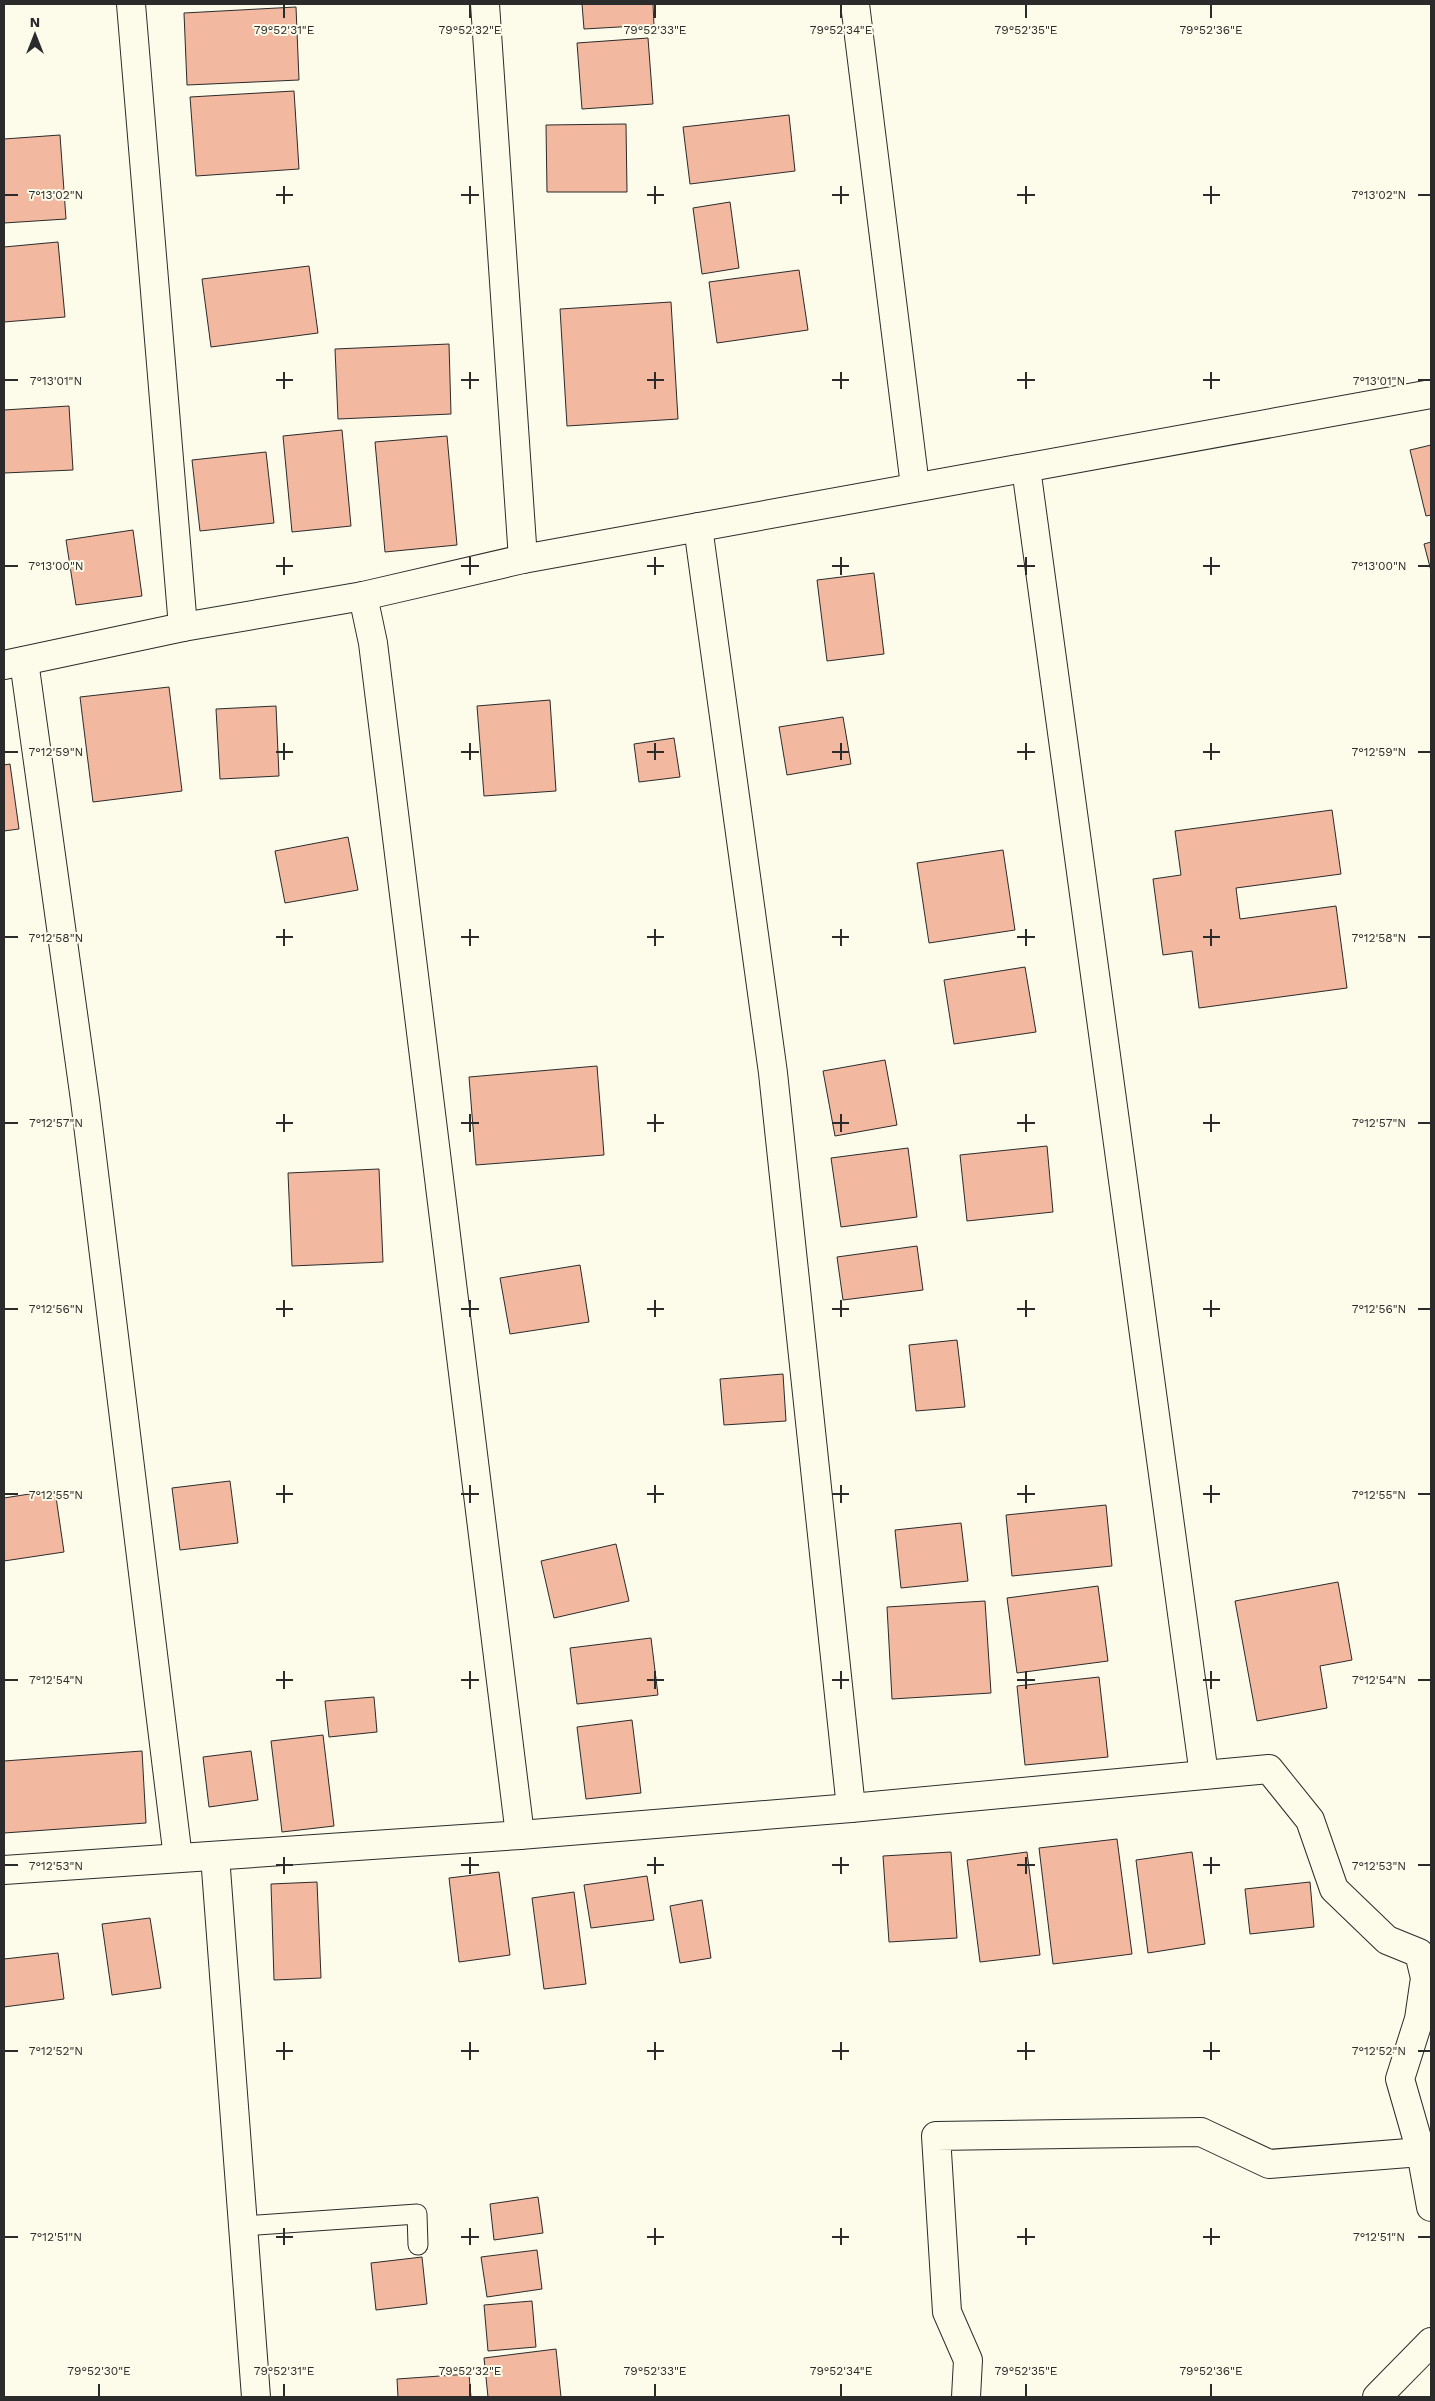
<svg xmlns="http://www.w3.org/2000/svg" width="1435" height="2401" font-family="'Work Sans',sans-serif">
<rect width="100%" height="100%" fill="#fdfbea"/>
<g fill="#f2b8a0" stroke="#2b2b2b">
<path d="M582,4H653L654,25L584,29Z"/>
<path d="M296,7L299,80L187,85L184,13Z"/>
<path d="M648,38L653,104L582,109L577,43Z"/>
<path d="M294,91L299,169L196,176L190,97Z"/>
<path d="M789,115L795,171L690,184L683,127Z"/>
<path d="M626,124L627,192H547L546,125Z"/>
<path d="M60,135L66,219L4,223V139Z"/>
<path d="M730,202L739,268L702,274L693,208Z"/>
<path d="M58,242L65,317L4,322V247Z"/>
<path d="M309,266L318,333L211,347L202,279Z"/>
<path d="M799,270L808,330L717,343L709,282Z"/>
<path d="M671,302L678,419L567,426L560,309Z"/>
<path d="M449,344L451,414L338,419L335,349Z"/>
<path d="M69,406L73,470L4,473V410Z"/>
<path d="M342,430L351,526L292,532L283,436Z"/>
<path d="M447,436L457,545L385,552L375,442Z"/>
<path d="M1431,445V515L1426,516L1410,450Z"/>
<path d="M266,452L274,523L200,531L192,460Z"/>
<path d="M133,530L142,596L76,605L66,540Z"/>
<path d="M1431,542V571L1424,544Z"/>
<path d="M874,573L884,654L827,661L817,580Z"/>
<path d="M169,687L182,791L93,802L80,697Z"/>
<path d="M550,700L556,791L484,796L477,706Z"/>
<path d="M276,706L279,776L220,779L216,709Z"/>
<path d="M843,717L851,764L787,775L779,727Z"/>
<path d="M674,738L680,777L639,782L634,744Z"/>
<path d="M10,764L19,829L4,831V765Z"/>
<path d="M1332,810L1341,874L1236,888L1240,919L1336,906L1347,988L1199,1008L1192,951L1163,955L1153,879L1181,875L1175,831Z"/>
<path d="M348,837L358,890L285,903L275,851Z"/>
<path d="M1003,850L1015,930L929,943L917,863Z"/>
<path d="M1025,967L1036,1032L954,1044L944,980Z"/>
<path d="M885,1060L897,1125L835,1136L823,1071Z"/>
<path d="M597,1066L604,1155L476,1165L469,1077Z"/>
<path d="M1047,1146L1053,1212L967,1221L960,1155Z"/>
<path d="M908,1148L917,1217L841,1227L831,1158Z"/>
<path d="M379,1169L383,1262L292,1266L288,1173Z"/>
<path d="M917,1246L923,1290L843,1300L837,1257Z"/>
<path d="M580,1265L589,1322L510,1334L500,1278Z"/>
<path d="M957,1340L965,1407L916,1411L909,1345Z"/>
<path d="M783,1374L786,1421L724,1425L720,1379Z"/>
<path d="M230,1481L238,1543L180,1550L172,1488Z"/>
<path d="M55,1490L64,1552L4,1561V1498Z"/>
<path d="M1106,1505L1112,1566L1012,1576L1006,1515Z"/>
<path d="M961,1523L968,1581L901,1588L895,1530Z"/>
<path d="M616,1544L629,1601L554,1618L541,1561Z"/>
<path d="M1338,1582L1352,1660L1320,1666L1327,1708L1257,1721L1235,1601Z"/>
<path d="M1098,1586L1108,1661L1017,1673L1007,1598Z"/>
<path d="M985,1601L991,1693L892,1699L887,1607Z"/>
<path d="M651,1638L658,1695L577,1704L570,1648Z"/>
<path d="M1099,1677L1108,1757L1025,1765L1017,1686Z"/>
<path d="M374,1697L377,1732L329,1737L325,1701Z"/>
<path d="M632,1720L641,1793L586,1799L577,1727Z"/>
<path d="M323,1735L334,1826L282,1832L271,1741Z"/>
<path d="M142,1751L146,1823L4,1833V1761Z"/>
<path d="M251,1751L258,1800L209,1807L203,1757Z"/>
<path d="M1117,1839L1132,1954L1053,1964L1039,1848Z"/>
<path d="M951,1852L957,1938L889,1942L883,1856Z"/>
<path d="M1027,1852L1040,1955L980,1962L967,1860Z"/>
<path d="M1192,1852L1205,1944L1148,1953L1136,1860Z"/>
<path d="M499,1872L510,1955L459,1962L449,1878Z"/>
<path d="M647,1876L654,1920L591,1928L584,1885Z"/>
<path d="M317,1882L321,1978L274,1980L271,1884Z"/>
<path d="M1310,1882L1314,1927L1250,1934L1245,1889Z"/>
<path d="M574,1892L586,1984L544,1989L532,1898Z"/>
<path d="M702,1900L711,1958L680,1963L670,1906Z"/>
<path d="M150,1918L161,1988L112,1995L102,1924Z"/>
<path d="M58,1953L64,1999L4,2007V1959Z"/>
<path d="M538,2197L543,2233L494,2240L490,2204Z"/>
<path d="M537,2250L542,2289L487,2297L481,2257Z"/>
<path d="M422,2257L427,2304L376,2310L371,2263Z"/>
<path d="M532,2301L536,2347L488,2351L484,2305Z"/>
<path d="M556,2349L561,2397H488L484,2358Z"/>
<path d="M469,2374L471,2397H398L397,2379Z"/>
</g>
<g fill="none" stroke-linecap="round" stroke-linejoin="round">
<defs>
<path id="service" d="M243,2226L417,2214L418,2245"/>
<g id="minor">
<path d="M131,4L183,627"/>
<path d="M485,4L523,559"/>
<path d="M855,4L915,486"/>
<path d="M698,527L773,1073L851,1808"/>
<path d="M363,596L373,643L520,1835"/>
<path d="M24,661L85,1100L178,1858"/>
<path d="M4,665L183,627L363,596L523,559L1431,394"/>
<path d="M1204,1775L1269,1769L1310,1820L1334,1889L1387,1940L1419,1953L1425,1978L1419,2019L1400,2079L1421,2152L1431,2207"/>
<path d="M215,1856L256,2397"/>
<path d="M4,1870L520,1835L851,1808L1204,1775L1026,468"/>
<path d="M966,2397L968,2360L947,2312L936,2136L1201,2132L1269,2164L1421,2152"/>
<path d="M1377,2397L1431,2342"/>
</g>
</defs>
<use href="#service" stroke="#2b2b2b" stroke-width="21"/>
<use href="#minor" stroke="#2b2b2b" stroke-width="30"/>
<use href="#service" stroke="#fdfbea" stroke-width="19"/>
<use href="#minor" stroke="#fdfbea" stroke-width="28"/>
</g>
<path fill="none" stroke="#2b2b2b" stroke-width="2" d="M284,5V18M470,5V18M655,5V18M841,5V18M1026,5V18M1211,5V18M284,186V204M470,186V204M655,186V204M841,186V204M1026,186V204M1211,186V204M5,195H18M276,195H293M461,195H479M647,195H664M832,195H849M1017,195H1035M1203,195H1220M1418,195H1430M284,372V389M470,372V389M655,372V389M841,372V389M1026,372V389M1211,372V389M5,380H18M276,380H293M461,380H479M647,380H664M832,380H849M1017,380H1035M1203,380H1220M1418,380H1430M284,557V575M470,557V575M655,557V575M841,557V575M1026,557V575M1211,557V575M5,566H18M276,566H293M461,566H479M647,566H664M832,566H849M1017,566H1035M1203,566H1220M1418,566H1430M284,743V760M470,743V760M655,743V760M841,743V760M1026,743V760M1211,743V760M5,752H18M276,752H293M461,752H479M647,752H664M832,752H849M1017,752H1035M1203,752H1220M1418,752H1430M284,929V946M470,929V946M655,929V946M841,929V946M1026,929V946M1211,929V946M5,937H18M276,937H293M461,937H479M647,937H664M832,937H849M1017,937H1035M1203,937H1220M1418,937H1430M284,1114V1132M470,1114V1132M655,1114V1132M841,1114V1132M1026,1114V1132M1211,1114V1132M5,1123H18M276,1123H293M461,1123H479M647,1123H664M832,1123H849M1017,1123H1035M1203,1123H1220M1418,1123H1430M284,1300V1317M470,1300V1317M655,1300V1317M841,1300V1317M1026,1300V1317M1211,1300V1317M5,1309H18M276,1309H293M461,1309H479M647,1309H664M832,1309H849M1017,1309H1035M1203,1309H1220M1418,1309H1430M284,1485V1503M470,1485V1503M655,1485V1503M841,1485V1503M1026,1485V1503M1211,1485V1503M5,1494H18M276,1494H293M461,1494H479M647,1494H664M832,1494H849M1017,1494H1035M1203,1494H1220M1418,1494H1430M284,1671V1689M470,1671V1689M655,1671V1689M841,1671V1689M1026,1671V1689M1211,1671V1689M5,1680H18M276,1680H293M461,1680H479M647,1680H664M832,1680H849M1017,1680H1035M1203,1680H1220M1418,1680H1430M284,1857V1874M470,1857V1874M655,1857V1874M841,1857V1874M1026,1857V1874M1211,1857V1874M5,1865H18M276,1865H293M461,1865H479M647,1865H664M832,1865H849M1017,1865H1035M1203,1865H1220M1418,1865H1430M284,2042V2060M470,2042V2060M655,2042V2060M841,2042V2060M1026,2042V2060M1211,2042V2060M5,2051H18M276,2051H293M461,2051H479M647,2051H664M832,2051H849M1017,2051H1035M1203,2051H1220M1418,2051H1430M284,2228V2245M470,2228V2245M655,2228V2245M841,2228V2245M1026,2228V2245M1211,2228V2245M5,2237H18M276,2237H293M461,2237H479M647,2237H664M832,2237H849M1017,2237H1035M1203,2237H1220M1418,2237H1430M99,2384V2396M284,2384V2396M470,2384V2396M655,2384V2396M841,2384V2396M1026,2384V2396M1211,2384V2396"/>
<g font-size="12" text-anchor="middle" fill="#2b2b2b" stroke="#fdfbea" stroke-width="4" stroke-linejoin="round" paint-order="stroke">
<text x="284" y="34">79°52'31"E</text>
<text x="470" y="34">79°52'32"E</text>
<text x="655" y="34">79°52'33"E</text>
<text x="841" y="34">79°52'34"E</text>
<text x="1026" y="34">79°52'35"E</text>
<text x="1211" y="34">79°52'36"E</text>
<text x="56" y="199">7°13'02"N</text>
<text x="1379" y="199">7°13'02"N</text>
<text x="56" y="385">7°13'01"N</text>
<text x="1379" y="385">7°13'01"N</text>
<text x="56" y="570">7°13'00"N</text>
<text x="1379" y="570">7°13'00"N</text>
<text x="56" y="756">7°12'59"N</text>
<text x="1379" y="756">7°12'59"N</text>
<text x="56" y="942">7°12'58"N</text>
<text x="1379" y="942">7°12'58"N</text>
<text x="56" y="1127">7°12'57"N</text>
<text x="1379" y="1127">7°12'57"N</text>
<text x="56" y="1313">7°12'56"N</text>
<text x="1379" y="1313">7°12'56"N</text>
<text x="56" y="1499">7°12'55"N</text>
<text x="1379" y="1499">7°12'55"N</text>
<text x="56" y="1684">7°12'54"N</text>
<text x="1379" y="1684">7°12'54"N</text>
<text x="56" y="1870">7°12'53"N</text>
<text x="1379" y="1870">7°12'53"N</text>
<text x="56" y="2055">7°12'52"N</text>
<text x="1379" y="2055">7°12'52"N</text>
<text x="56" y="2241">7°12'51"N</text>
<text x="1379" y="2241">7°12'51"N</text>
<text x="99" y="2375">79°52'30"E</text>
<text x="284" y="2375">79°52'31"E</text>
<text x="470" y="2375">79°52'32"E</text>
<text x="655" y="2375">79°52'33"E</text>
<text x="841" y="2375">79°52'34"E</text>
<text x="1026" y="2375">79°52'35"E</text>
<text x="1211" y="2375">79°52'36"E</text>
</g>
<rect width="1435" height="2401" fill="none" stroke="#2b2b2b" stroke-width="10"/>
<g transform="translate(35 35)" stroke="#fdfbea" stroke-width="4" paint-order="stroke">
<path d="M0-4L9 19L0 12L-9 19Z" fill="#2b2b2b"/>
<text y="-8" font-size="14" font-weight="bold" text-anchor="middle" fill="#2b2b2b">N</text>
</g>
</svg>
